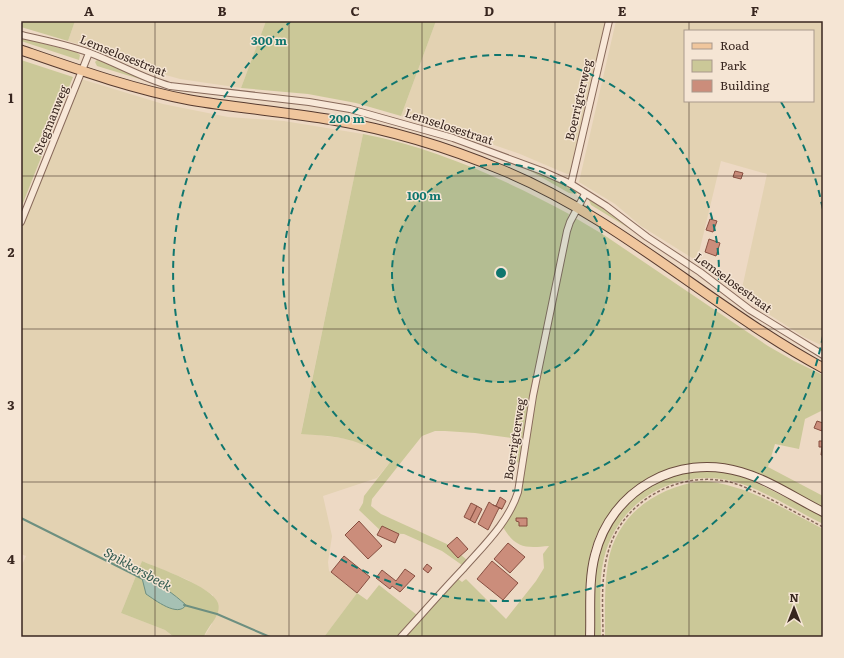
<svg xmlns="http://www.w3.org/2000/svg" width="844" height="658" font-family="Literata,serif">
<rect width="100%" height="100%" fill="#edd9c4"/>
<g fill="#e3d2b2" fill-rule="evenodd">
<path d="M75,21H266L241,88L180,79L148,70L107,53L68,41Z"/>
<path d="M436,21H606L570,174H567L520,154L462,134L401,116Z"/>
<path d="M616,21H823V346L804,337L770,315L741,293L767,174L721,161L697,261L641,226L615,204L579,182ZM685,31H813V101H685Z"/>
<path d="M81,79L163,104L228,117L284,121L363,134L301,433L349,439L363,444L391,461L377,478L323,496L332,536L328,562L329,571L357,593L324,637H204L212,624L213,595L188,580L142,561L121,613L165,630L174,637H21V567L26,556L21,554V230Z"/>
</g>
<g fill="#cbc898" fill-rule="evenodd">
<path d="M21,21H75L68,41L21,27Z"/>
<path d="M266,21H436L401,116L356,103L308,94L241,88Z"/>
<path d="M21,38L76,52L80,55L79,60L21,41Z"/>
<path d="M21,60L73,77L21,208Z"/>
<path d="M97,60L102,61L153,83L97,66L95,62Z"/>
<path d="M363,134C436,148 504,179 569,214L552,292L521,463L509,461L511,438L475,433L445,431H435L422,436L372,499L371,506L381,514L449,545L467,560L462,565L442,551L404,534L383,533L359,510L363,503L364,496L391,461C356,437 342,437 301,434Z"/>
<path d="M527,169L577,189V194L569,193Z"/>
<path d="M589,200H591L606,209L640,235L591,205Z"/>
<path d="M574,219H577L604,235L768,346L794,361L823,375V410L805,419L799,449L775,444L768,467L823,496V508C795,494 759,472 729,465C668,452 604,495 590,555C585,581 587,610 587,637H403L457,578L462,582L466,579L506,619L536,581L544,568L543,554L549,546C526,548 516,549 503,527L516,504L533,404L568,233Z"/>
<path d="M695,471H719L743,476L823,516V524C797,511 763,490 736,482C678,466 618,500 604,558C598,583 601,611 601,637H594C594,614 592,589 595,566C602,526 629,495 665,478C674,474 685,473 695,471Z"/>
<path d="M702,481C746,484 784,509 823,529V637H605C605,613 604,587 608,563C616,515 656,487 702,481Z"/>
<path d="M142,561C158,568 213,587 218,603C222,616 207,626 204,637H174L165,630L121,613ZM142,578L150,580L181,600L182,609L171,608L146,594Z"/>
<path d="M379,585L417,615L396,637H324L357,593L367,600Z"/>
</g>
<path fill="#a6c1b4" stroke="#6d8f80" d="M142,578C157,581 175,595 186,605C178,618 155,600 146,594Z"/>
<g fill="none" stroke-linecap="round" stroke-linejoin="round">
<g stroke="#6d8f80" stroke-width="2">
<path d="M21,518L143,579"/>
<path d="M184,605L217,614L270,637"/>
</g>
</g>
<g fill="#cb8d7b" stroke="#874f41">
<path d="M735,171L743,173L741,179L733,177Z"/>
<path d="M710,219L717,221L713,232L706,230Z"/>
<path d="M709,239L720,243L716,256L705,252Z"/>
<path d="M817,421L823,423L822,431L814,428Z"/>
<path d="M819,441H823V455H821L822,447H819Z"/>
<path d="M500,497L506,501L502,509L493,505L496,506Z"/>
<path d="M489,502L493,505L502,509L499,508L488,530L478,524Z"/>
<path d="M471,503L477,506L470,520L464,517Z"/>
<path d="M477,506L482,509L475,523L470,520Z"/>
<path d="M516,518H527V526H519V522L516,521Z"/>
<path d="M359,521L382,546L368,559L345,535Z"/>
<path d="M382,526L399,534L395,543L377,535Z"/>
<path d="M457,537L468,549L458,558L447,546Z"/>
<path d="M508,543L525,557L510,573L494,559Z"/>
<path d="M344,556L370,577L357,593L331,572Z"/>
<path d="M492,561L518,583L503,600L477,579Z"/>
<path d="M427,564L432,568L428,573L423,569Z"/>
<path d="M405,569L415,576L400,592L392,586L390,589L376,578L382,570L396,581Z"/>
</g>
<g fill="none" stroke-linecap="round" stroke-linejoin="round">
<defs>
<g id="street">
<path d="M21,35C44,40 68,45 90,53C117,63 142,78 170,86L309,102L350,109L453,138L542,171L571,184L606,206L647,237L700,272L750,310L823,355"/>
<path d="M571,184L609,21"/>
<path d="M21,222L89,53"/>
<path d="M401,637C422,614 442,591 463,569C484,545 508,523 518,492L533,396L567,231L570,222L585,194"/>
</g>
<path id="secondary" d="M590,637C591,611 588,581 595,555C611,490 677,453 741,472C769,480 797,499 823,512"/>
<path id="primary" d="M21,50C76,69 132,89 190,100C237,108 286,112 333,120C391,130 447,147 502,170C619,218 712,308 823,368"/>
</defs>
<use href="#street" stroke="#886a5b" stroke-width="8"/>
<use href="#secondary" stroke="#6a4c3e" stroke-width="10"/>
<use href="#primary" stroke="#563a2f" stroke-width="11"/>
<path stroke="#886a5b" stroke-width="1.5" stroke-dasharray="3 2" stroke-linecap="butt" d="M603,637C603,609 600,577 609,549C625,496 690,465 742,486C769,497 796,513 823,527"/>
<use href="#street" stroke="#f8e8d8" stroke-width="6"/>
<use href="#secondary" stroke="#f8e8d8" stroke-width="8"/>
<use href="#primary" stroke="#f0c69d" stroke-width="9"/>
</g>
<path fill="none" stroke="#38261f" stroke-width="1" stroke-opacity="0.55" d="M155,21V637M289,21V637M422,21V637M555,21V637M689,21V31M689,101V637M21,176H823M21,329H823M21,482H823"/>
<circle cx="501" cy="273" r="109" fill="#0f766e" fill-opacity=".12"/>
<g fill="none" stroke="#0f766e" stroke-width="2" stroke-dasharray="7 5">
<circle cx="501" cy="273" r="109"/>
<circle cx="501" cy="273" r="218"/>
<path d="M823 336A328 328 0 1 1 290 22M781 102A328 328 0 0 1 823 210"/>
</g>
<g text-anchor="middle" stroke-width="3" stroke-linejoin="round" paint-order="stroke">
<g font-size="12" fill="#38261f" stroke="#f5e5d4">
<text transform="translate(123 56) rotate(22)" y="4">Lemselosestraat</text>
<text transform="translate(579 100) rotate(-77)" y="4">Boerrigterweg</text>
<text transform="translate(51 120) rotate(-68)" y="4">Stegmanweg</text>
<text transform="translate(449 127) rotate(18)" y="4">Lemselosestraat</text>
<text transform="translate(733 283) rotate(36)" y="4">Lemselosestraat</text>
<text transform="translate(515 439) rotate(-81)" y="4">Boerrigterweg</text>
</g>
<g font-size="13" font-style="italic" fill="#2e584d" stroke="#f5e5d4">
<text transform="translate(138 569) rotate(29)" y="5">Spikkersbeek</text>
</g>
</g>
<circle cx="501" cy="273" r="6" fill="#0f766e" stroke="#f5e5d4" stroke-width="2"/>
<g font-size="12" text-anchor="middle" font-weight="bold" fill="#0f766e" stroke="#f5e5d4" stroke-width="3" stroke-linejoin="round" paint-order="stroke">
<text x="269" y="45">300 m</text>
<text x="347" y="123">200 m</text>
<text x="424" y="200">100 m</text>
</g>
<rect width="844" height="658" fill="none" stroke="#f5e5d4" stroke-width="44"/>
<rect x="684" y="30" width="130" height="72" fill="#f5e5d4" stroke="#a9998c"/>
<rect x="692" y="43" width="20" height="6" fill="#f0c69d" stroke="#a9998c"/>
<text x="720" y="50" font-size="12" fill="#38261f">Road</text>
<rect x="692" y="60" width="20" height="12" fill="#cbc898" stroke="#a9998c"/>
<text x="720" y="70" font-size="12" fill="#38261f">Park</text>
<rect x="692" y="80" width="20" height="12" fill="#cb8d7b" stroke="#a9998c"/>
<text x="720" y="90" font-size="12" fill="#38261f">Building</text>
<g transform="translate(794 608)" stroke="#f5e5d4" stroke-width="3" paint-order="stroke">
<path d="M0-3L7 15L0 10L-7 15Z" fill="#38261f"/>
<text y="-6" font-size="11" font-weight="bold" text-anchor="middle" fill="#38261f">N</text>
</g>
<rect x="22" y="22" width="800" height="614" fill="none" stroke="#38261f" stroke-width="1.5"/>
<g font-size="13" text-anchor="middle" font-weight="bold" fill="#38261f">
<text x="89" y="16">A</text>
<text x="222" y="16">B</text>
<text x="355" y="16">C</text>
<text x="489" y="16">D</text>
<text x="622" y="16">E</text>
<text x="755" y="16">F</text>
<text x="11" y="103">1</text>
<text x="11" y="257">2</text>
<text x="11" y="410">3</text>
<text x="11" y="564">4</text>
</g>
</svg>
